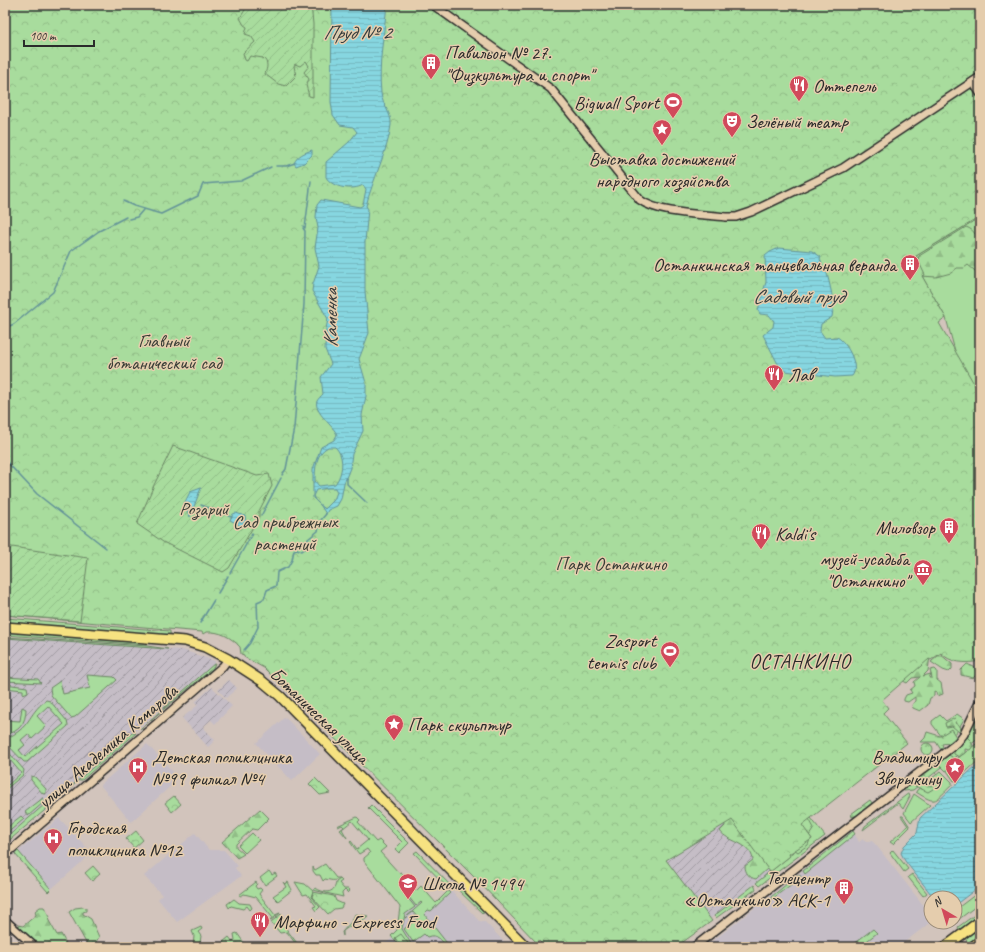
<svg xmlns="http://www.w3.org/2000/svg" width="985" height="952" font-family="Caveat,sans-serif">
<defs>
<pattern id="industrial-furrows" width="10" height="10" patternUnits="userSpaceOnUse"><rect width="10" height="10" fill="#c5bdc6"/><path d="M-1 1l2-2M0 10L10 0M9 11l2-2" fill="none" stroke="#a09aa1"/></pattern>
<pattern id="forest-firs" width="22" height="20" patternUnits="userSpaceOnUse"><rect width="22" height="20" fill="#a8dc9d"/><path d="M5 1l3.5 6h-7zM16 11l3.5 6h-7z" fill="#91bd87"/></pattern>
<pattern id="park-crowns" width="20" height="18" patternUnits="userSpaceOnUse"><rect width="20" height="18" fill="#a8dc9d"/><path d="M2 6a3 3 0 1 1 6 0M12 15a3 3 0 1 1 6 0" fill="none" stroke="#91bd87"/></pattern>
<pattern id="garden-furrows" width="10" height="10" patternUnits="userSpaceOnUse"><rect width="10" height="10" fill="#a8dc9d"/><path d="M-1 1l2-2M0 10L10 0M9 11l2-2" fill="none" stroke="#91bd87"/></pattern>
<pattern id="water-rules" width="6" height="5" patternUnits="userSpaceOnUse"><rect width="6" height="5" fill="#86d6e0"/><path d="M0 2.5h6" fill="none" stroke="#74b8c0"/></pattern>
</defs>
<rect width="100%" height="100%" fill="#d2c4bc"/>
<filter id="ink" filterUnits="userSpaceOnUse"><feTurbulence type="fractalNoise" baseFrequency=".025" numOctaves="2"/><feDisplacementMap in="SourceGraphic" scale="8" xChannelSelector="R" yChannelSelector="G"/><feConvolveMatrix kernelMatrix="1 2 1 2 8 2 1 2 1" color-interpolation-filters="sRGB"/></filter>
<g filter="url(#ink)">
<g fill="#c5bdc6">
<path d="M285,717L320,754L292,781L256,743Z"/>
<path d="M147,744L173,772L175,782L131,822L100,785Z"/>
<path d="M59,818L92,853L48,892L15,854Z"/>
<path d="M853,831L859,842L863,839L868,842L871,840L876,845L931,915V922L898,947H705Z"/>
<path d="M195,833L209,850H224L238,866L235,868L241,876L177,922L158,899L162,895L144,876Z"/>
<path d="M383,863L415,892L431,911L452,891L479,921L485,922L509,947H383L382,946L399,933L402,907Z"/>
</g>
<g fill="url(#industrial-furrows)">
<path d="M5,638L183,650L215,661V663L5,842Z"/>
<path d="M229,680L237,688L226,698L218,690Z"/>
<path d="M212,687L232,706L215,724L211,720L203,727L215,740L208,747L182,718L198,705L195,702Z"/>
<path d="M732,819L770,872L710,919L666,860Z"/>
</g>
<g fill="#a8dc9d" stroke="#6a8464" fill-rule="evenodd">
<path d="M980,217V285L977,288L980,292L978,297L980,300V442L946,318L922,276L924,275L916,256Z"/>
<path d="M5,618L170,631V634L190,637L5,623Z"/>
<path d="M5,631L147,641V645L5,635Z"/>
<path d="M5,637L147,646L168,649L5,638Z"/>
<path d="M215,663L213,668L140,729Z"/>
<path d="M87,675L114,677L117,680L75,717L71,718L51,695L50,688L60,681L63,694L90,688Z"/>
<path d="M5,677L38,679L41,683L5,681Z"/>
<path d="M5,684L27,687L28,692L23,694V690L5,688Z"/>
<path d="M46,700L50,701L67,721L68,726L27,762H24L5,742V739C32,727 26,716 46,700ZM48,706L64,724L25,757L19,750L25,745L21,740L28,734L32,739L46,726L37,716Z"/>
<path d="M22,707L26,709C26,723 19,732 5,735V720L20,721Z"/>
<path d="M980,709L979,738L913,790L904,791L903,790L959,746L965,740Z"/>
<path d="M957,714L964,719L956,733L945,741L932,724V721L940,715L946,721Z"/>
<path d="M132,733H136L82,780H79L60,798L59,797Z"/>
<path d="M980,741V759L957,780L954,781L945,768Z"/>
<path d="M5,748L24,770L23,775L5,790V782L8,785L21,773L5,754Z"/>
<path d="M941,771L952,782V785C934,801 938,806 916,792L917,790Z"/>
<path d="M31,776L35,777L46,789V793L43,794L31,780Z"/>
<path d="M909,793L910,796L903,809L898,803L863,830L865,826Z"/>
<path d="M914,794L930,805L911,822L904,813Z"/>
<path d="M53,797L57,800L5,844V839Z"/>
<path d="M43,798L44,802L28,816L25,812Z"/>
<path d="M371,805L409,843L399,853L395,849L402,842L368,808Z"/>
<path d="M21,816L24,819L5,835C5,827 15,821 21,816Z"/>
<path d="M901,816H903L910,827L893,844L890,842L908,826Z"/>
<path d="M357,817L360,820L358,822L376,842L379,840L386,847L380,852L399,873L401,872L416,891L421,886L436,903L448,891L450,893L431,911L428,910L424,914L450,947H447C441,940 437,933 427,937L424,934L413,942L404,929L418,918L413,912L405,918L422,903L421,902L416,906L404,891L403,892L415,907L405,914L402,929L413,947L395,938L402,947H400L391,936L397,930L400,907L364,861V858L370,853L367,849L359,854L350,842L351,841L357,849L368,840L352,821L342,829L347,838L340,830L344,827L342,825L338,827L337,826Z"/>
<path d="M811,818L825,836L759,886L756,883L790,856L789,855L812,839L802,825Z"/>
<path d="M853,831L855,834L805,874L803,871Z"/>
<path d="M252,833L259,840L245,853L238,846Z"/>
<path d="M893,850L908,869L904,872L890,853Z"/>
<path d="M18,851L51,889L48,892L15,854Z"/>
<path d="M417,851L451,886L448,888L414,853Z"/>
<path d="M325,864L336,878H340C334,882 331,880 325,879L323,881L320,875H316L313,871V867L315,870Z"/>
<path d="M269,871L272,875L275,873L277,876L265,885L260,878Z"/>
<path d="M799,874L801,877L772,899L771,897Z"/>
<path d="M912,874L927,893L923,896L908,877Z"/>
<path d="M340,879L342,881L339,883L344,889H348L350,891L348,893L345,890L342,893L343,897L313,890L316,888C322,893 335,895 336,882Z"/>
<path d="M256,882L257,884L255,886L257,889L260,888L262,890L259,894L275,915L280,913L270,921L272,917L256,897L244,894L241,896L239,895Z"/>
<path d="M283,882L285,884L288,882L292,890L278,901L273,896L286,887Z"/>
<path d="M295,882L305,884L313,891L311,897L320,907L316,911L313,907L316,906L307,894L303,895Z"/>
<path d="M457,883L473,900L476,901L475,903L480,907L481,906L484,910L483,914L454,886Z"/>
<path d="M754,885L756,889L716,918L714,916Z"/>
<path d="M980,891V903L954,923L955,910Z"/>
<path d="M234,899L239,903L250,904L252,908L250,910L247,906L243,909L231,906L229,908L227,904Z"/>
<path d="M980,911V916L960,931L958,927Z"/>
<path d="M281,914L284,919L281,922L300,947H298L287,932L280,933L271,922Z"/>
<path d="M355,914L368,916L358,924L357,921L343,931V936L342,932L352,921Z"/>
<path d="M980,925V935L969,944L964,937Z"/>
<path d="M201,927L202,929L198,932L201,936L200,943L196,945L197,947H193L194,936L192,931Z"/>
<path d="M873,929L877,933L859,947H849Z"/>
</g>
<g fill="url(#forest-firs)" stroke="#6a8464">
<path d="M966,227C984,233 980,259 980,275L968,265L964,268H957L951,273L936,277L921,276L916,267L919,256Z"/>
<path d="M940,654L952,664V669L949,672L943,670L931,662Z"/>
<path d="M930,656L928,671L923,676L931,674L929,678H932L930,670L935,669L937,671V680L941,683L943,694L937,696L936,692L934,691V696L930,698L928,705L920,711L913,708L912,705L915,701V697L908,702L904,701V699L906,695L912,693L910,690L915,686L914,682L920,677L912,678L907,683L903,681Z"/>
<path d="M967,664L974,667L978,673L973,678L961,675V670Z"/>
<path d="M955,718L957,720L955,723L961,727L959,732L952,726L946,727L945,723Z"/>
<path d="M951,729L956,737L949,743L942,744L943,747L941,750L936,742H921L925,738L927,732L940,736Z"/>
<path d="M967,737L971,741L973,746L970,750L965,749V753L959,757L954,754V750Z"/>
<circle cx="927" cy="749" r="6"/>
<path d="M949,755L952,757L953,763L950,765L946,763L950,768L946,771L938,763Z"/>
<path d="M921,776H925L929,784L934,786L933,789L928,792L915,786Z"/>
<path d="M870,800L872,803L858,815L852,817L851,814Z"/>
<path d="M260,809L269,818L257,830L252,829L236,844V847L244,854L237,858L222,842Z"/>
<path d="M808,817L814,828L809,836L810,839L808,845L798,852L791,847L756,879C749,878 745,872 745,866L753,860C751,842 727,842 720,831L725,826L724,818Z"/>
<path d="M40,907H44L50,917L48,919L57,935L61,934L68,947H41L18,928V925L23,926L36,915L35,911Z"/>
<path d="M83,907L86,908V911L83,912V914L91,919L99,937L93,947H90L85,941L69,912L75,908Z"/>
</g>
<g fill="url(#park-crowns)" stroke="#6a8464">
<path d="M5,5H980V217L916,256L925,275L922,276L946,318L939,323L980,394V661C966,664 950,663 941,653L931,660L929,659L882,700L888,708L883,713L907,743L802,825L812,839L789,854L790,856L770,872L732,820L666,860L712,921L676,947H546L539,940L536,942L478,881L264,668L244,657V655L241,654L240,647C231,637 220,631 206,632L203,634L202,632L5,615Z"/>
<path d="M315,778L330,793L320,795L309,784Z"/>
<path d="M174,796L181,804L172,812L165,803Z"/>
<path d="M136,831L143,840L134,848L126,839Z"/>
<path d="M93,866L100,874L92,881L85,873Z"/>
<path d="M313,892L334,896L336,901L343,904L341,908L334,909L328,914L312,897Z"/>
<path d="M237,933L247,947H240L238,943L235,945L237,947H226L223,942L229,937L233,942L235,940L234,934Z"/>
<path d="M401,934L411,947H402L395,938Z"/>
</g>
<g fill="url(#garden-furrows)" stroke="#6a8464">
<path d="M248,5H311L313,24V97L309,96L306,85L309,79L304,72L309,66L306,61L300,66L295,64L294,66L296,76L286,86L278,84L265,74C267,68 269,63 263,58L250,56L247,61L245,60L243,53L255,42L251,36L245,34L247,27L244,25L240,18Z"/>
<path d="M173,446L257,476L269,474L272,486L259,511V517L229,568L223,572L163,542L137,524L154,485Z"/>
<path d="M5,546L88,558L80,621L5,615Z"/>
</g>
<g fill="url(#water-rules)" stroke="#629298" fill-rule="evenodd">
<path d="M332,5H387C384,34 378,64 381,93C382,105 392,113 391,125C388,151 372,181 366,206L368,209L365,242V291L369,333L359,359L366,383V396L362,415L363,431L352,454L350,468L344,483L341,499L337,506L328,510L326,514L321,506L313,498V469L321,447L334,440L337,435C335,427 313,412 317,401C318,399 321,396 323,394L321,377L331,364L325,349L326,329L328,319L312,291L313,284L319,266L315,248L318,228L316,217L317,205L321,200L360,207L363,205L366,189L363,185C353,191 332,188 326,177V162L349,142L357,132L353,127L340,125L333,115L331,102ZM328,447H335C345,456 343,474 335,484L319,486L315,481C315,468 316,453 328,447ZM328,488H335L337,492L334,500L325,509L315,500L313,496L316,490Z"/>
<path d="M312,150V155L304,163L296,166L294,163C298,155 304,153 312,150Z"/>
<path d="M779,248L812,251L821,257L820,259L824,270H826C830,285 835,302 832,317L821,324L820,331L825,338L837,337C847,342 860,367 852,376L835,377L785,371L779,366L763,335L773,327L774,321L769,315L760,314L758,310L766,282L765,256L770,252Z"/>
<path d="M201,488L190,517L184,504L190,492Z"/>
<path d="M236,513L245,516L246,524L241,526L230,520L233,514Z"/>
<path d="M980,762V886L955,905V898H934L905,861L901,853L904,846L917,833L920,818Z"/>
</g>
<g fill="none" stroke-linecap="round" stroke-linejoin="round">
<g stroke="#629298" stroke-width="1.5">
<path d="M276,166H286L295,163"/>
<path d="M123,201L134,206L161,214L198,196L203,184L241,181L271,167"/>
<path d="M129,219L137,217L143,210"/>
<path d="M303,226L305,228L311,181"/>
<path d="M5,328L14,324L53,292L71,251L99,231L126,217"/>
<path d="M5,460L37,494L106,548"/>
<path d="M282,475L286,469L294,428L304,304L305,231L303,228"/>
<path d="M345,478L347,479V484L367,503"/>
<path d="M201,505L225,514"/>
<path d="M228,516L232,517"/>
<path d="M261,516L281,478"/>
<path d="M230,573L252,534"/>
<path d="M218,593L228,576"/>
<path d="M200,623L214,600"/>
<path d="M244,650L250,643L258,627L257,602L264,599L267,590L276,586L277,572L288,567L292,560L294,550L297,549L302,551L306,548L308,539L318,531L320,521L326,514"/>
</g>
<defs>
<g id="minor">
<path d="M433,5L551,89L640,200C659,214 702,214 726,217H736L751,212L843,168L980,77"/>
<path d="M973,82L980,93"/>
<path d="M5,855L223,666L228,659"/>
<path d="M5,920L35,947"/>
<path d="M950,944L956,943L961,947"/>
<path d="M694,947L957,743L964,734L980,701"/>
</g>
<g id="major">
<path d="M5,627L185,641L205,647L228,659L262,681L280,696L526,947"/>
<path d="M945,947L980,921"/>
<path d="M972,947L980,941"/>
</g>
</defs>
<use href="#minor" stroke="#2b2b2b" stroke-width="10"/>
<use href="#major" stroke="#2b2b2b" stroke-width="12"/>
<use href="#minor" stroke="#e5cdad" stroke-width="7"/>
<use href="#major" stroke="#f6e281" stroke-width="9"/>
</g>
</g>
<defs>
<symbol id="building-pin" viewBox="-11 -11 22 30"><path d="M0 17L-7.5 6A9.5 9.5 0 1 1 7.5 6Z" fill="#d1495b" stroke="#e5cdad"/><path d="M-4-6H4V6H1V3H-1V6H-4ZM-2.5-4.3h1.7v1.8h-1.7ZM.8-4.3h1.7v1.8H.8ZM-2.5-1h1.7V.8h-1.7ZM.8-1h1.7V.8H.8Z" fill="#fff"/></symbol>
<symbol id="restaurant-pin" viewBox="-11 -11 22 30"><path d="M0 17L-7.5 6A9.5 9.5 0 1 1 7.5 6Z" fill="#d1495b" stroke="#e5cdad"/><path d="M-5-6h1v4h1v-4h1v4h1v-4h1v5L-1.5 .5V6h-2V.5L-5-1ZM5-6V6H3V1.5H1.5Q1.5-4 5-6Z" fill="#fff"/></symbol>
<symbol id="stadium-pin" viewBox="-11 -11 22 30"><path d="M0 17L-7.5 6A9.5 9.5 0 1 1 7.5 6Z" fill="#d1495b" stroke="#e5cdad"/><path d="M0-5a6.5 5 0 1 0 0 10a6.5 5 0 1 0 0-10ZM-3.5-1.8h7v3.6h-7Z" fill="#fff"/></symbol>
<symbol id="theatre-pin" viewBox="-11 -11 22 30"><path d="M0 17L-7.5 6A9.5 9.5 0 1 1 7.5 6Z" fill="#d1495b" stroke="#e5cdad"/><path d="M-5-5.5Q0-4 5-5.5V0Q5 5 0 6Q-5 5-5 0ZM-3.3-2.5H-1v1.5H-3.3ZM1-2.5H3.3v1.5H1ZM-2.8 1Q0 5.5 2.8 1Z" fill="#fff"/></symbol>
<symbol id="sight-pin" viewBox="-11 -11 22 30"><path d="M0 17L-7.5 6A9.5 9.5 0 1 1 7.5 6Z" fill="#d1495b" stroke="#e5cdad"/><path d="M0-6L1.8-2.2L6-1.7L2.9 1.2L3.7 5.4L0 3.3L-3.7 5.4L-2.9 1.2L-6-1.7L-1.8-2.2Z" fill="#fff"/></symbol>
<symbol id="museum-pin" viewBox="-11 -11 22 30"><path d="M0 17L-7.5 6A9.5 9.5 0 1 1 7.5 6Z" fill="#d1495b" stroke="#e5cdad"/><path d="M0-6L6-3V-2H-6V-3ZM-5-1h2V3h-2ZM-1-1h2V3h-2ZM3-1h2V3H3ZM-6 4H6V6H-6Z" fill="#fff"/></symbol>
<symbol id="hospital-pin" viewBox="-11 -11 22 30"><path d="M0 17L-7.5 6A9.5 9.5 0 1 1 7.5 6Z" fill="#d1495b" stroke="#e5cdad"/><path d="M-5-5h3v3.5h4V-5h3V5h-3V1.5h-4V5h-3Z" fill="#fff"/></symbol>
<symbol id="school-pin" viewBox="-11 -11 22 30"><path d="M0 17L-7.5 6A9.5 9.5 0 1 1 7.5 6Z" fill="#d1495b" stroke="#e5cdad"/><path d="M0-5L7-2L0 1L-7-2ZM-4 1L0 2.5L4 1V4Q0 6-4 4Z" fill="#fff"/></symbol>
</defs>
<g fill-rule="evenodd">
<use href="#building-pin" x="420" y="52" width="22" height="30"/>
<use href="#restaurant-pin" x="788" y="74" width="22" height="30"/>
<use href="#stadium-pin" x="662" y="91" width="22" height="30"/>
<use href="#theatre-pin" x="721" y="110" width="22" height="30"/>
<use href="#sight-pin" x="651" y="118" width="22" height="30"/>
<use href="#building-pin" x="899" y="253" width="22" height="30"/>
<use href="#restaurant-pin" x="763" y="363" width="22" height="30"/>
<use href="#building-pin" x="938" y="516" width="22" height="30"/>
<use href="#restaurant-pin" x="750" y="522" width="22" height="30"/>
<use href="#museum-pin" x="912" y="558" width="22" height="30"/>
<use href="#stadium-pin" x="659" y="640" width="22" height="30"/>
<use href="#sight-pin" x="383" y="713" width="22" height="30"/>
<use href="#hospital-pin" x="127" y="756" width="22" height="30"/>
<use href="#sight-pin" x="944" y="756" width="22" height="30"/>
<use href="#hospital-pin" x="42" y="827" width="22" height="30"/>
<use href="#school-pin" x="397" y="872" width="22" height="30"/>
<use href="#building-pin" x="833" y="877" width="22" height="30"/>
<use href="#restaurant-pin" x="249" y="910" width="22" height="30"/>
</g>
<g text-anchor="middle" stroke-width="3" stroke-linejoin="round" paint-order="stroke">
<g font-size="19" fill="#2b2b2b" stroke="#e5cdad" text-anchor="start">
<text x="445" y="59">Павильон № 27.<tspan x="445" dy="22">"Физкультура и спорт"</tspan></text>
<text x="813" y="92">Оттепель</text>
<text x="659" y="109" text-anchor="end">Bigwall Sport</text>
<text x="746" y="128">Зелёный театр</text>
<text x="662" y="165" text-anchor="middle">Выставка достижений<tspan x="662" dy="22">народного хозяйства</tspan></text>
<text x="896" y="271" text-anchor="end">Останкинская танцевальная веранда</text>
<text x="788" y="381">Лав</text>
<text x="935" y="534" text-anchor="end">Миловзор</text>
<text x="775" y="540">Kaldi's</text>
<text x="909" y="565" text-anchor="end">музей-усадьба<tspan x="909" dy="22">"Останкино"</tspan></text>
<text x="656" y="647" text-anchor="end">Zasport<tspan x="656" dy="22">tennis club</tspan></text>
<text x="408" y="731">Парк скульптур</text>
<text x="152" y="763">Детская поликлиника<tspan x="152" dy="22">№99 филиал №4</tspan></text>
<text x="941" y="763" text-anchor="end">Владимиру<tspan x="941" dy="22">Зворыкину</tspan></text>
<text x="67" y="834">Городская<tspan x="67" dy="22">поликлиника №12</tspan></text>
<text x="830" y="884" text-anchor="end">Телецентр<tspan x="830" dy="22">«Останкино» АСК-1</tspan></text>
<text x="422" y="890">Школа № 1494</text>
<text x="274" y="928">Марфино - Express Food</text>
</g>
<g font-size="19" fill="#383d36" stroke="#e5cdad">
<text x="164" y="347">Главный<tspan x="164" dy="22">ботанический сад</tspan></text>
<text x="204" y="515">Розарий</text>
<text x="285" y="528">Сад прибрежных<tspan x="285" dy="22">растений</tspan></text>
<text x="611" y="570">Парк Останкино</text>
</g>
<g font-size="19" fill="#2b2b2b" stroke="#e5cdad">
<text transform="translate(320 715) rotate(44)" y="7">Ботаническая улица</text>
<text transform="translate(107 746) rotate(-41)" y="7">улица Академика Комарова</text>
</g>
<g font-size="20" font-style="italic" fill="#343c3d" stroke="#e5cdad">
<text x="357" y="39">Пруд № 2</text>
<text x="798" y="303">Садовый пруд</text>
<text transform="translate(330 318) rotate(-90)" y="7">Каменка</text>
</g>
<g font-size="20" letter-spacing="1" fill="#2b2b2b" stroke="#e5cdad">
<text x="800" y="668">ОСТАНКИНО</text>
</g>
</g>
<rect width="985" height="952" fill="none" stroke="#e5cdad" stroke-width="20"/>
<rect x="10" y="10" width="965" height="932" fill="none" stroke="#2b2b2b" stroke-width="1.5" filter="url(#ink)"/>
<g transform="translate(943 910) rotate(322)"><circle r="19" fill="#e5cdad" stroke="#9b8c79"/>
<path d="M0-3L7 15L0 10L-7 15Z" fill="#d1495b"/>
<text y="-6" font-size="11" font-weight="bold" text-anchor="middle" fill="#2b2b2b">N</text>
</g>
<path d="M24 40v6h70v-6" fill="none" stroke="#2b2b2b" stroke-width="2"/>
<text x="30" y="40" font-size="12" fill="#2b2b2b" stroke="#e5cdad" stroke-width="3" paint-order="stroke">100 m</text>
</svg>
